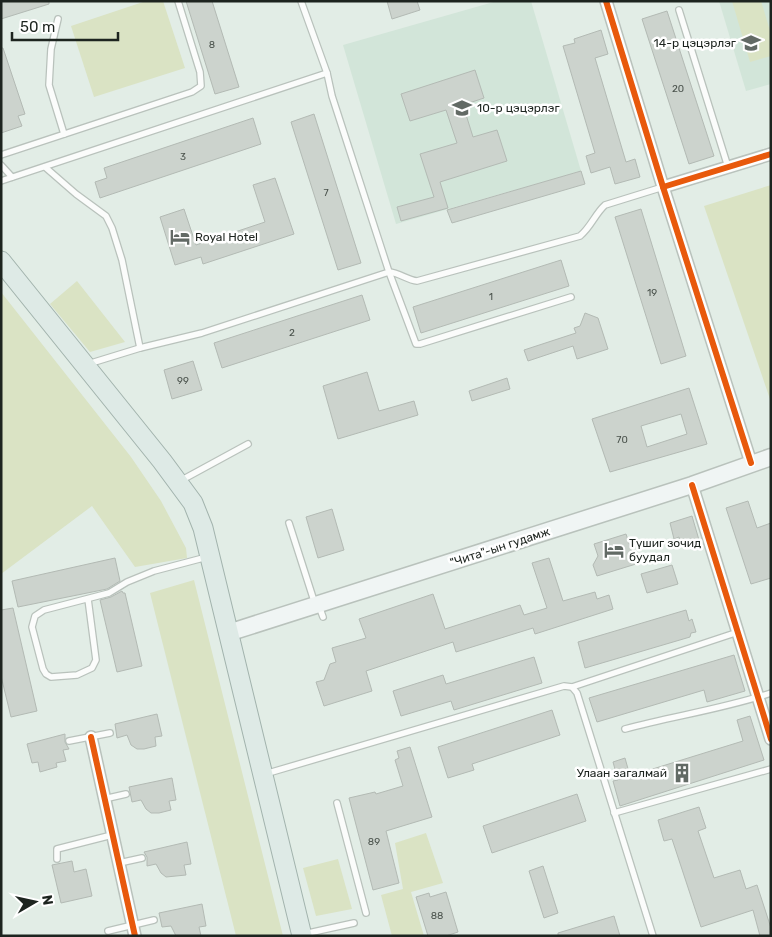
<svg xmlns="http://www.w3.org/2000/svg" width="772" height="937" font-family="Rubik,sans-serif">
<rect width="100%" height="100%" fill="#e2ede6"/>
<g fill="#d2e5d9">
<path d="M497,1H531L581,171L396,224L343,45Z"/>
<path d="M719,1H771V84L746,91Z"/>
</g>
<g fill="#dae3c4">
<path d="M146,1H163L185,68L94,97L71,26Z"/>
<path d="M732,1H761L771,34V56L750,62Z"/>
<path d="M771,185V402L704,206Z"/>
<path d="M77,281L125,342L90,352L50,304Z"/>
<path d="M1,292L131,457L161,501L186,548L187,558L135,567L92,506L1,574Z"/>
<path d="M194,580L283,936H236L150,593Z"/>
<path d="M426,833L443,883L411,892L424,936H392L381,895L403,889L395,843Z"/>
<path d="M338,859L352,909L316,916L303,868Z"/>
</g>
<g fill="#ccd3cd" stroke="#b3bab4" fill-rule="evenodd">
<path d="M1,1H49V4L1,19Z"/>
<path d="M186,1H212L239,87L215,94Z"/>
<path d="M387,1H417L420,10L392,19Z"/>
<path d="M667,11L714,156L689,164L642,19Z"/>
<path d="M601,30L608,54L595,58L626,162L635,159L640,177L615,184L610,167L591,173L586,156L595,153L563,46L575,43L574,39Z"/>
<path d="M1,48H3L25,114L18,116L22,126L1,133Z"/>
<path d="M475,70L484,98L463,105L473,137L497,130L507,161L440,182L448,208L401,221L397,207L434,197L420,154L457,143L446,110L410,121L401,94Z"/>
<path d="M314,114L361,263L338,270L291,122Z"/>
<path d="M253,118L261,144L100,198L95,182L107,178L104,168Z"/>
<path d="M581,171L585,184L452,223L447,210Z"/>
<path d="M275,178L294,234L203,264L201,257L175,265L160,217L184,209L196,245L265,222L253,185Z"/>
<path d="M641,209L686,356L661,364L615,217Z"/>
<path d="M561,260L569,286L421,333L413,307Z"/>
<path d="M362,295L370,320L222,368L214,343Z"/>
<path d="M585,313L598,318L608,349L577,359L573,346L528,361L524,350L576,333L574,328L580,326Z"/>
<path d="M193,361L202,390L172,399L164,370Z"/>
<path d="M367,372L379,411L414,401L418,415L338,439L323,386Z"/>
<path d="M507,378L510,389L472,401L469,391Z"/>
<path d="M689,388L707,444L610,472L592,419ZM681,414L687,434L647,447L641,426Z"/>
<path d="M748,501L757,528L771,523V578L751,584L726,508Z"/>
<path d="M332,509L344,550L318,558L306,517Z"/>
<path d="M692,516L699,540L681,546L679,537L674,539L670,523Z"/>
<path d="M626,534L636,564L597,576L593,565L598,556L594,544Z"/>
<path d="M115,558L120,581L107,589L18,607L12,581Z"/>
<path d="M549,558L563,601L595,592L597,599L609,595L613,609L535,634L533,628L456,652L453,642L366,671L372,691L324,706L316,682L324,680L330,664L336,662L332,648L366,638L359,619L433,594L445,629L520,605L524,615L547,608L532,563Z"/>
<path d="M672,565L678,584L647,593L641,574Z"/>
<path d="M122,591L123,593H125L142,666L117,672L100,600L111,597Z"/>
<path d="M13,608L37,711L11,717L1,676V610Z"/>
<path d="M686,610L689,621L692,619L696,632L691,633L690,637L585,668L578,642Z"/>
<path d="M734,655L745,691L707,702L704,690L597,722L589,698Z"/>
<path d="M534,657L542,683L454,710L451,701L401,716L393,691L443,675L446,684Z"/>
<path d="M552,710L560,735L472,764L474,770L448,778L438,747Z"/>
<path d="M157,714L162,736L155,737L156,746L144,749H137L131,745L127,735L117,738L115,724Z"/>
<path d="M750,716L764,760L620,806L613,781L618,780L613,762L625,758L630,776L743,741L737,720Z"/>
<path d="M65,734V742L69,749L63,750L66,761L56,763L57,767L40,772L38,762L32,763L27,744Z"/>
<path d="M410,747L432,817L386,831L399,883L373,890L349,798L375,792L376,794L403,786L395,760L399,758L397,751Z"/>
<path d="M172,778L176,800L169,801L171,810L159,813H151L146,809L141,800L132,802L129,787Z"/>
<path d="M577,794L586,821L492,853L483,826Z"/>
<path d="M699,807L706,828L698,831L714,878L740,870L746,889L757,885L771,928V936H760L753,910L701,927L672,839L664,841L658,820Z"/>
<path d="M187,842L191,864L184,865L186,875L166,877L161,873L156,864L147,866V857L144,852Z"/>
<path d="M72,861L74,872L86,869L92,896L61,903L52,865Z"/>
<path d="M543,866L558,913L544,918L529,871Z"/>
<path d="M446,892L458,932L446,936H428L416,897L429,893L430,897Z"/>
<path d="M202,904L206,926L199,927L201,936H176L171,926L162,927L159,913Z"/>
<path d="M614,916L620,936H558V933Z"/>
</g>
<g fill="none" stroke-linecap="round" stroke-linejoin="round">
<defs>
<g id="service">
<path d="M679,10L728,167"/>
<path d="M58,19L51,49L49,85L64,134"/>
<path d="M1,155L192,92L201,86L200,72L178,1"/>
<path d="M1,165L12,177"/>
<path d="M45,167L76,194L106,216L112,228L122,260L140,348"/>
<path d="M1,181L327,73"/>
<path d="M389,272C400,273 407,280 417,281L580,236C591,227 595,214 605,205L663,187"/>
<path d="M389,272L416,344H420L571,297"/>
<path d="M88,364L140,348L202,333L389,272L332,96L327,73L301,1"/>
<path d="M180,481L248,444"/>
<path d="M289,523L315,604"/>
<path d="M88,599L96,660L92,668L77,675L51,677L46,674L43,669L32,627L35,616L44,610L109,593L127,582L154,571L207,557"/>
<path d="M319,606L323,617"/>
<path d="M572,687L738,632"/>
<path d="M625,729C673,716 723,709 771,693"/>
<path d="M69,741L110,733"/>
<path d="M265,774L564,686L572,687L577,693L653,936"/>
<path d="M104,799L126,794"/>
<path d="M337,803L366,913"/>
<path d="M614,813L771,769"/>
<path d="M57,859V849L112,835"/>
<path d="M119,863L142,858"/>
<path d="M108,931L154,920"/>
<path d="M304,934L354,923"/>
</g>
<g id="minor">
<path d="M606,1L663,187L771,154"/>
<path d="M663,187L751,463"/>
<path d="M692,485L771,739"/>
<path d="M91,737L135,936"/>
</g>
<path id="secondary" d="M228,633L692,485L771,457"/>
<path id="trunk" d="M1,261L162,461L193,503L203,528L302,936"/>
</defs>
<use href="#service" stroke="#b9c2bc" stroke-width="8"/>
<use href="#minor" stroke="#b9c2bc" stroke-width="14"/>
<use href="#secondary" stroke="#b9c2bc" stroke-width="19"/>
<use href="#trunk" stroke="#a2b3ad" stroke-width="21"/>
<use href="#service" stroke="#fbfcfb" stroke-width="5.5"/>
<use href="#minor" stroke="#fbfcfb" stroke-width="11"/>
<use href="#secondary" stroke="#f0f5f4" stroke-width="16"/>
<use href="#trunk" stroke="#deeae6" stroke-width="19"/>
<defs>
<g id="cycleway">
<path d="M606,1L663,187L771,154"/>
<path d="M663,187L751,463"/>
<path d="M692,485L771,739"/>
<path d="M91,737L135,936"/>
</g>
</defs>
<use href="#cycleway" stroke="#fff" stroke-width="9"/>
<use href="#cycleway" stroke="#e8590c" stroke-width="6"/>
</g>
<defs>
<symbol id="school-bare" viewBox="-9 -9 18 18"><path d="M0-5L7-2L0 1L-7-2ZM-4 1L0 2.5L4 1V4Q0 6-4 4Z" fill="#626a65" stroke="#fff" stroke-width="2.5" paint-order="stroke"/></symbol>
<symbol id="hotel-bare" viewBox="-9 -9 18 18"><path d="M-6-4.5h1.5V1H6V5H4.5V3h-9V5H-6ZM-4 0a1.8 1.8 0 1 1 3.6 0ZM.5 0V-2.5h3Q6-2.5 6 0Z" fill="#626a65" stroke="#fff" stroke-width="2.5" paint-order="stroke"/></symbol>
<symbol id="building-bare" viewBox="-9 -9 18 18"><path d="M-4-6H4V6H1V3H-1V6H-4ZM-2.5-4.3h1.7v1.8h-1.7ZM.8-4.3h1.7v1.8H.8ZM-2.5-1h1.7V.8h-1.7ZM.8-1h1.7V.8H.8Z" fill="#626a65" stroke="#fff" stroke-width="2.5" paint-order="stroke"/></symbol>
</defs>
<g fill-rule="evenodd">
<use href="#school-bare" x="737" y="29" width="28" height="28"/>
<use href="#school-bare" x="448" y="94" width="28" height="28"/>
<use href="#hotel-bare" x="166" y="223" width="28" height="28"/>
<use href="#hotel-bare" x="600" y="536" width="28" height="28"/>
<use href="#building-bare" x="668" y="759" width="28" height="28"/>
</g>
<g text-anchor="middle" stroke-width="5" stroke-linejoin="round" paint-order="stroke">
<g font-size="10" fill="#4a524c">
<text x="212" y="48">8</text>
<text x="678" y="92">20</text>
<text x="183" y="160">3</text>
<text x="326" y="196">7</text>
<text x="652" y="296">19</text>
<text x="491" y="300">1</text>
<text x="292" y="336">2</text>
<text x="183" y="384">99</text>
<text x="622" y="443">70</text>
<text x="374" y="845">89</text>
<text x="437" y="919">88</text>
</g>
<g font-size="12" fill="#1d241f" stroke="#fff" text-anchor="start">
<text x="736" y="47" text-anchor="end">14-р цэцэрлэг</text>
<text x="477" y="112">10-р цэцэрлэг</text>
<text x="195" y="241">Royal Hotel</text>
<text x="629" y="547">Түшиг зочид<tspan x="629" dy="14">буудал</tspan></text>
<text x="667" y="777" text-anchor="end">Улаан загалмай</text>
</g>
<g font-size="12" fill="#1d241f" stroke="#fff">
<text transform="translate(500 547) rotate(-18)" y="4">"Чита"-ын гудамж</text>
</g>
</g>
<rect width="772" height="937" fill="none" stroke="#1d241f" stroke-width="5"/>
<g transform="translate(35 902) rotate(81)" stroke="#ffffff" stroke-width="4" paint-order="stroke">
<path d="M0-4L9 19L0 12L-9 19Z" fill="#1d241f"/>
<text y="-8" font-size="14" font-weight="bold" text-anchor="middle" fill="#1d241f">N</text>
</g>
<path d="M12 32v8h106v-8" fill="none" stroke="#1d241f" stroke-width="2.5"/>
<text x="20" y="32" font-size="15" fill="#1d241f" stroke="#ffffff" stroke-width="4" paint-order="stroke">50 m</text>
</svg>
